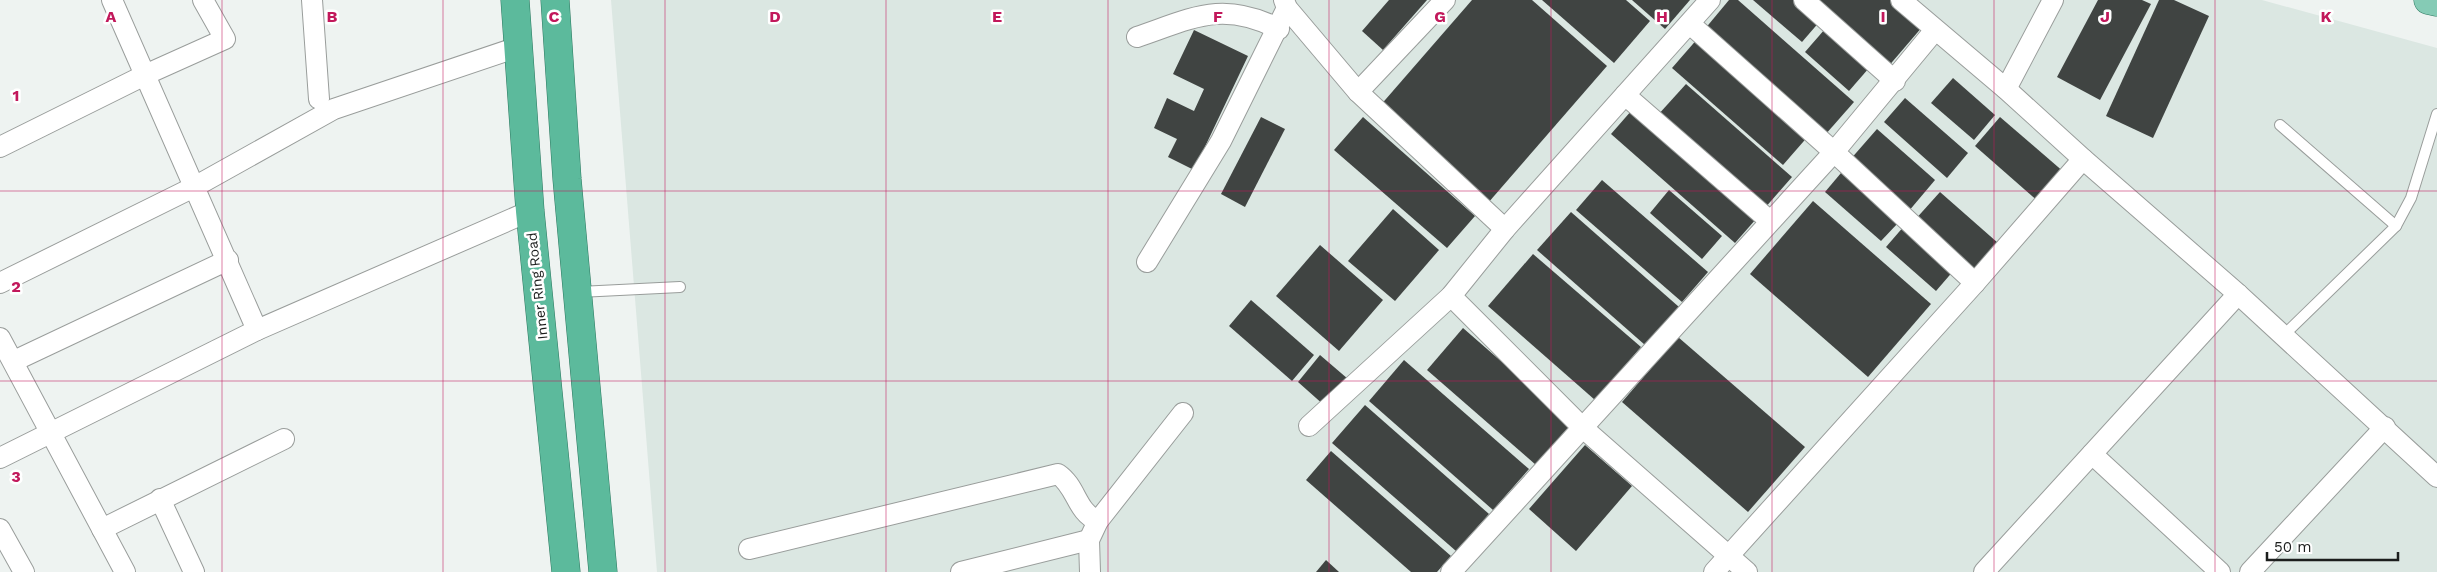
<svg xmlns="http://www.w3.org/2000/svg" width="2437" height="572" font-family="'Work Sans',sans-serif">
<rect width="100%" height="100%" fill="#eef3f1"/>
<path fill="#dbe7e2" d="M611,0H2262L2437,48V572H657Z"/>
<g fill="#404442">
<path d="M1389,0H1427L1383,50L1362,31Z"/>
<path d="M1472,0H1532L1607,66L1488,203L1379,107Z"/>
<path d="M1542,0H1626L1650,21L1614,63Z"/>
<path d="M1632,0H1690L1665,29Z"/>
<path d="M1729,0H1738L1854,102L1825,135L1704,30Z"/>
<path d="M1753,0H1798L1821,20L1802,42Z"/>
<path d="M1809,0H1892L1923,26L1887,68Z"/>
<path d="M2098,0H2142L2151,4L2100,100L2057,77Z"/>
<path d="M2159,0H2174L2209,16L2153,138L2106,116Z"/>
<path d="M1825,29L1869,68L1849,91L1805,52Z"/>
<path d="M1194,30L1248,56L1194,170L1168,157L1177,139L1154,128L1167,98L1194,111L1204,89L1173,74Z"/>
<path d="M1699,37L1810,134L1783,165L1672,68Z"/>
<path d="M1953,78L1995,115L1974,140L1931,103Z"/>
<path d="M1686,84L1792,177L1764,209L1657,116Z"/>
<path d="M1905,98L1968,153L1947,178L1884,122Z"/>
<path d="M1632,110L1756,219L1735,243L1611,134Z"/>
<path d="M1261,117L1285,129L1245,207L1221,194Z"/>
<path d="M1363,117L1475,216L1447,248L1334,150Z"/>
<path d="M2000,117L2065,173L2039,202L1975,146Z"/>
<path d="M1877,129L1935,180L1908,212L1849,161Z"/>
<path d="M1841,173L1898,223L1881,241L1825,192Z"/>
<path d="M1602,180L1708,272L1682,302L1576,210Z"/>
<path d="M1669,190L1722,236L1702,259L1650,213Z"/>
<path d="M1940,192L1998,243L1971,273L1913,222Z"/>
<path d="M1813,201L1931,304L1868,377L1750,274Z"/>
<path d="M1393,209L1439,250L1395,301L1348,261Z"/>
<path d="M1571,212L1679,307L1645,345L1537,250Z"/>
<path d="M1905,225L1955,269L1936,291L1886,247Z"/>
<path d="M1320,245L1383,300L1339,351L1276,296Z"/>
<path d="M1533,254L1641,347L1595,400L1488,306Z"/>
<path d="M1251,300L1314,355L1292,381L1229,326Z"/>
<path d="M1463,328L1572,423L1536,465L1427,370Z"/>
<path d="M1678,337L1805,447L1748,512L1622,402Z"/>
<path d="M1320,355L1348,379L1325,406L1298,382Z"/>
<path d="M1404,360L1529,469L1493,510L1369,401Z"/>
<path d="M1365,405L1489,514L1456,551L1332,443Z"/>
<path d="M1585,445L1632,486L1576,551L1529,509Z"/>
<path d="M1331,451L1451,556L1437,572H1411L1306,480Z"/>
<path d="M1326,560L1339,572H1316Z"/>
</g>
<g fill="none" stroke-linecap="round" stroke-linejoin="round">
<defs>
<g id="service">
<path d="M2280,125L2396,226"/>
<path d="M579,292L680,287"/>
<path d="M2284,335L2396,226L2411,198L2437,114"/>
</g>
<g id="minor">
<path d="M112,0L257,330"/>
<path d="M312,0L319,99"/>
<path d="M1284,0L1287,8L1358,92L1505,229"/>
<path d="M1804,0L1895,81"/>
<path d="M1901,0L2006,89L2083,159L2238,294L2437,477"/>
<path d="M1690,24L1834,152L1975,283"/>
<path d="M1137,37C1193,18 1222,0 1279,29"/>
<path d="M2006,89L2053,0"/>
<path d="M1358,92L1445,0"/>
<path d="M1625,95L1770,221"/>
<path d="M0,147L147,74L225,39L203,0"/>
<path d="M1147,262L1221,141L1287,8"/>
<path d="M0,283L196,186L334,109L518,47"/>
<path d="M1451,296L1583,428L1747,572"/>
<path d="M0,338L125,572"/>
<path d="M14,361L228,260"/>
<path d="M1309,426L1451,296L1505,229L1710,0"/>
<path d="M2092,454L2220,572"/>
<path d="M0,458L257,330L530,211"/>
<path d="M160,499L194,572"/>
<path d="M0,529L24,572"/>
<path d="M102,529L284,439"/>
<path d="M749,549L1058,474C1077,487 1076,512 1098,521"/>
<path d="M961,572L1089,540"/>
<path d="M1090,572L1089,540L1098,521L1183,413"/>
<path d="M1451,572L1834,152L1935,30"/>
<path d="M1714,572L1975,283L2083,159"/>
<path d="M1984,572L2238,294"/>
<path d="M2250,572L2385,427"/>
</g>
<path id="primary" d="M2428,0L2437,2"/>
<g id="trunk">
<path d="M515,0L530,211L566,572"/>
<path d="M555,0L567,179L603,572"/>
</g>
</defs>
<use href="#service" stroke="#999d9b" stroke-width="12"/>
<use href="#minor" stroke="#999d9b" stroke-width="22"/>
<use href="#primary" stroke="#2c7860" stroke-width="29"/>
<use href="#trunk" stroke="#2c7860" stroke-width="29"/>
<use href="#service" stroke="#fff" stroke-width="10"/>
<use href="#minor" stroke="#fff" stroke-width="20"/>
<use href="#primary" stroke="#85cbb5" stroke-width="28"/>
<use href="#trunk" stroke="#5cba9c" stroke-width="28"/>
</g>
<path fill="none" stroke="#c2185b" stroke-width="1" stroke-opacity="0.55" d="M222,0V572M443,0V572M665,0V572M886,0V572M1108,0V572M1329,0V572M1551,0V572M1772,0V572M1994,0V572M2215,0V572M0,191H2437M0,381H2437"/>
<g text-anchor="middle" stroke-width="5" stroke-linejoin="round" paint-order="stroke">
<g font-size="14" fill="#1c1e1d" stroke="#fff">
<text transform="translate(537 286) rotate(-96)" y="5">Inner Ring Road</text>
</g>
</g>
<g font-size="16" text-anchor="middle" font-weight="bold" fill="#c2185b" stroke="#fff" stroke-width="5" stroke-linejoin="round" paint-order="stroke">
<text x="111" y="22">A</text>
<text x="332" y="22">B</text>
<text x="554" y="22">C</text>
<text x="775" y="22">D</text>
<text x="997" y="22">E</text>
<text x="1218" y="22">F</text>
<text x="1440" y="22">G</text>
<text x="1662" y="22">H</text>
<text x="1883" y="22">I</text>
<text x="2105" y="22">J</text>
<text x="2326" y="22">K</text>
<text x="16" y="101">1</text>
<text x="16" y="292">2</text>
<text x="16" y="482">3</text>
</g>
<path d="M2267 552v8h131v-8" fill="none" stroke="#1c1e1d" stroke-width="2.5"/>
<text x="2274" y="552" font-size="15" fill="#1c1e1d" stroke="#ffffff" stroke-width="4" paint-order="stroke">50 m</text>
</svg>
